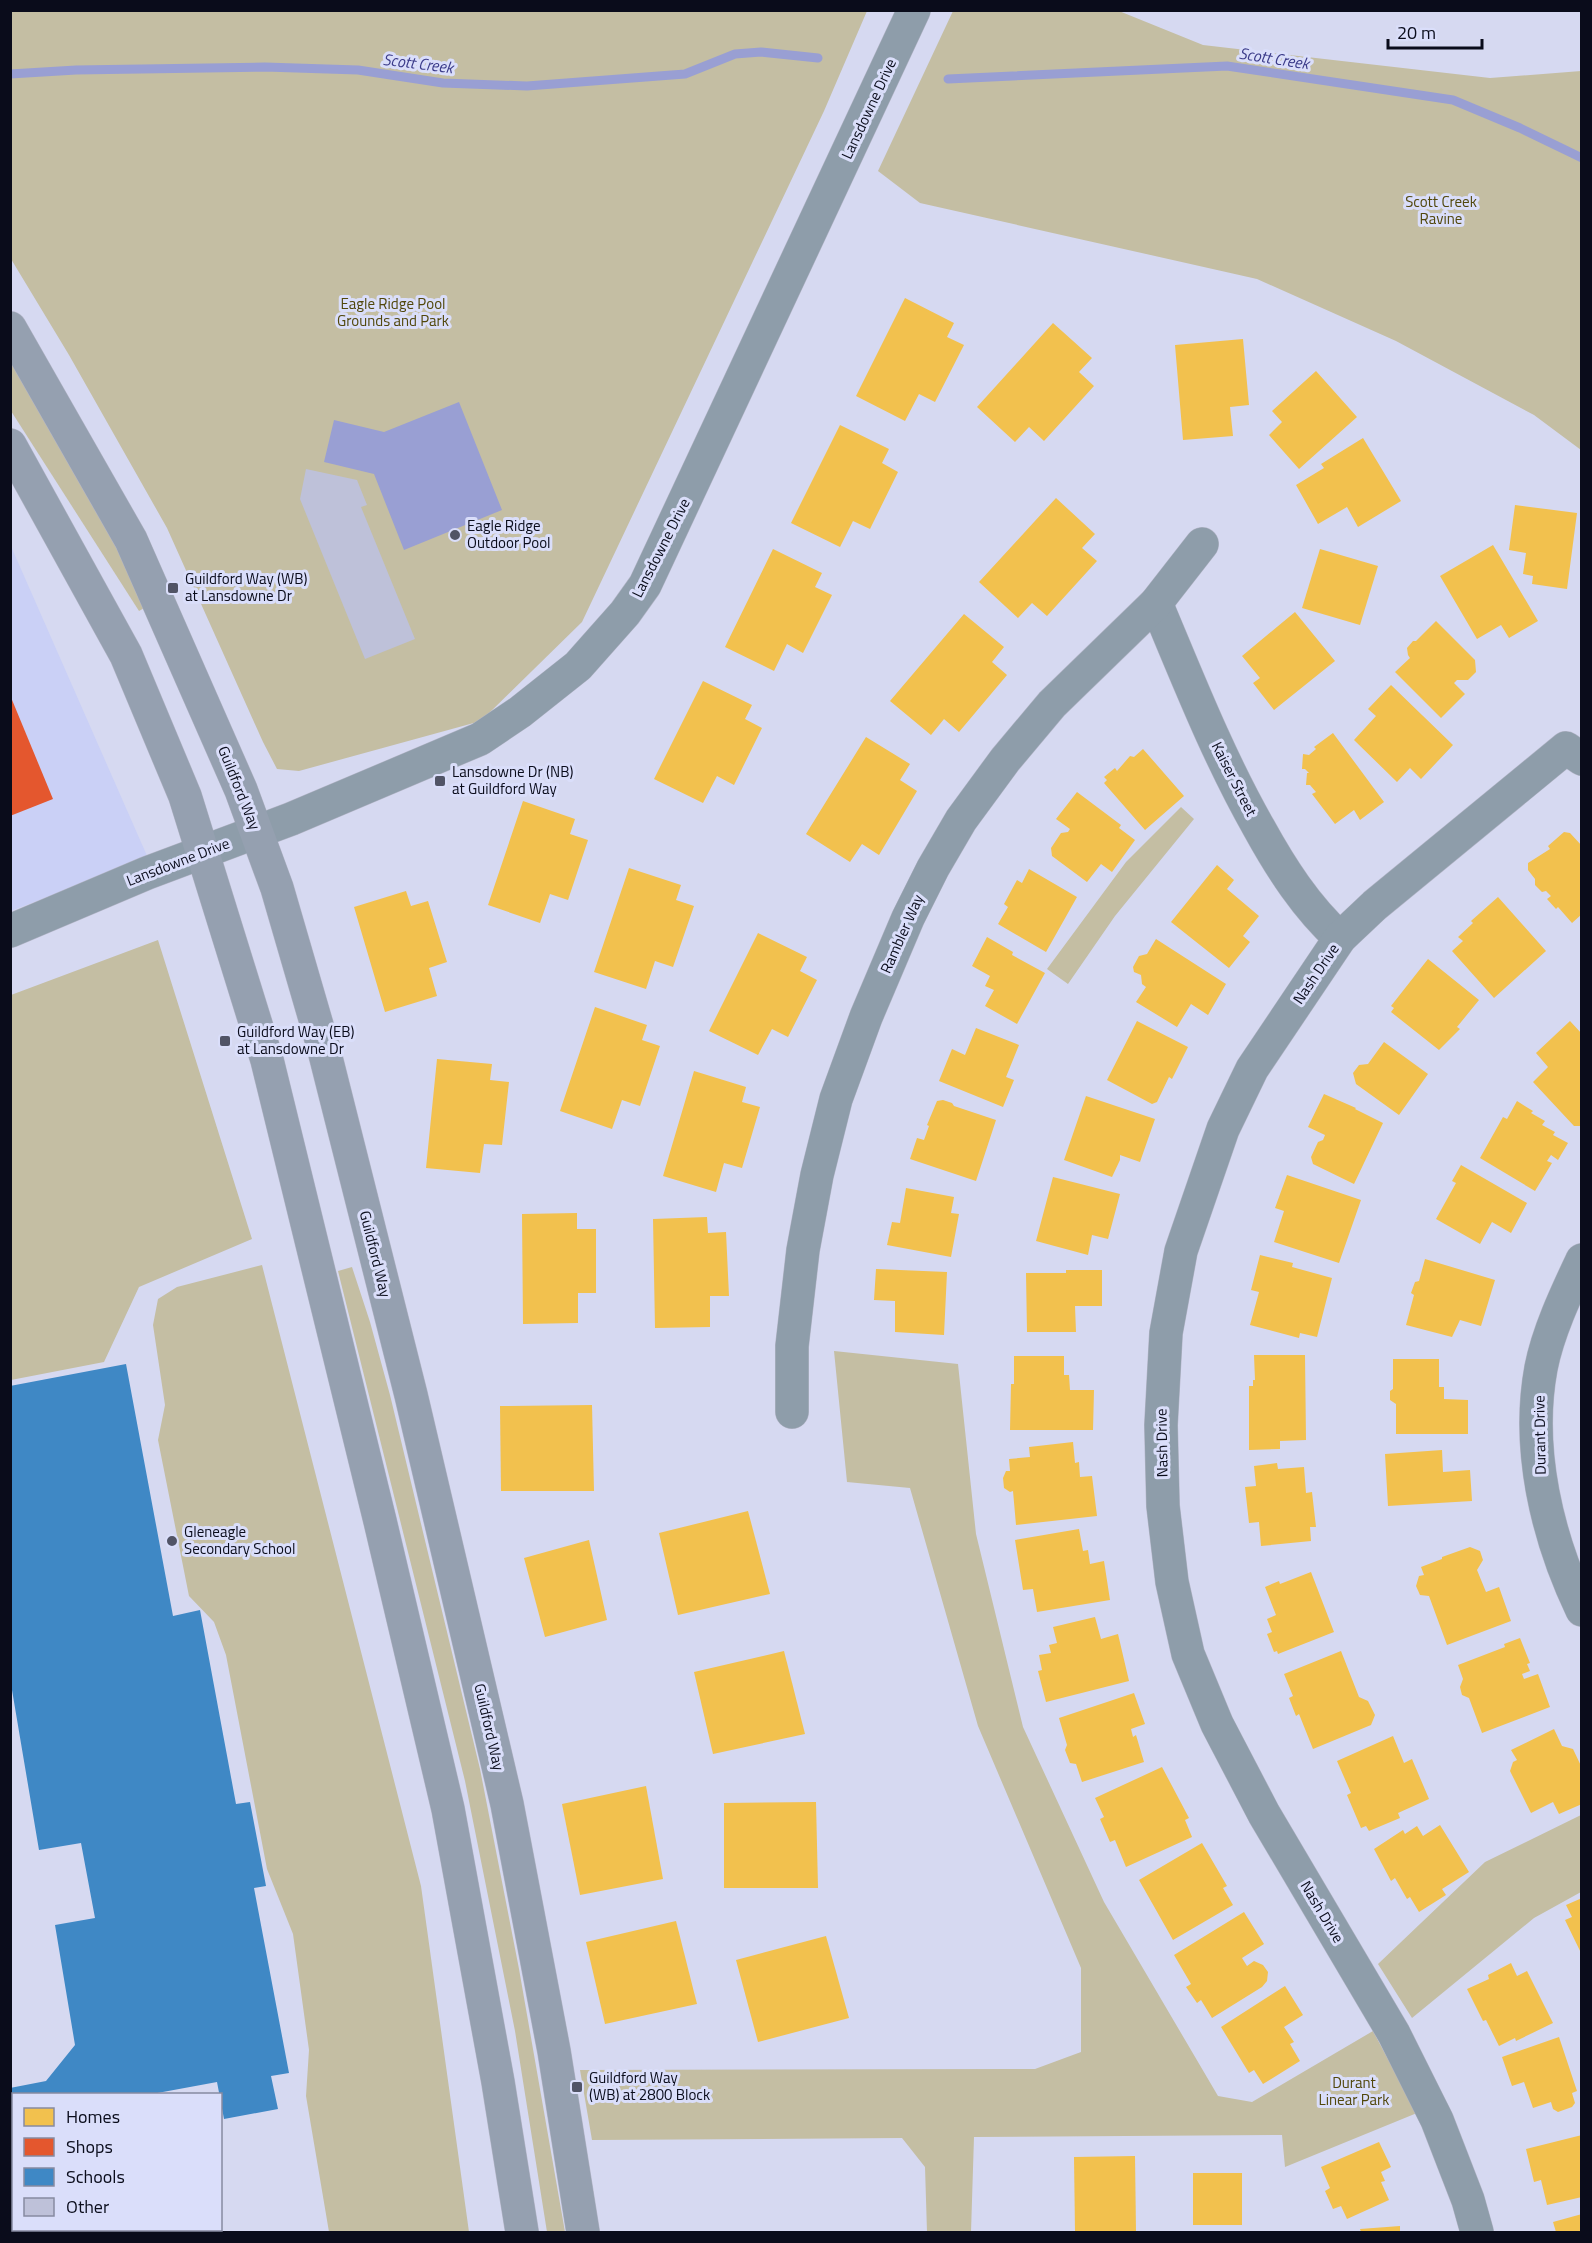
<svg xmlns="http://www.w3.org/2000/svg" width="1592" height="2243" font-family="'Titillium Web',sans-serif">
<rect width="100%" height="100%" fill="#d6d9f1"/>
<path fill="#cad0f6" d="M10,544L148,858L11,911H10Z"/>
<g fill="#c4bea3">
<path d="M11,11H867L824,111L582,622L481,721L299,771L277,769L263,742L167,528L69,355L11,259Z"/>
<path d="M953,11H1119L1203,45L1490,78L1581,71V450L1534,415L1396,341L1257,279L920,203L878,171Z"/>
<path d="M10,360C59,441 105,522 146,607L139,611L11,411Z"/>
<path d="M1181,807L1194,819L1115,916L1068,984L1047,969L1126,862Z"/>
<path d="M158,940L252,1239L139,1287L104,1362L11,1380V995Z"/>
<path d="M262,1265L421,1886L469,2232H329L306,2096L309,2050L293,1934L267,1869L226,1655L214,1622L189,1596L158,1440L165,1405L153,1325L158,1299L177,1287Z"/>
<path d="M352,1267L370,1322L390,1395L480,1769L519,1969L565,2232H547L515,2031L465,1781L338,1271Z"/>
<path d="M834,1351L958,1364L976,1534L1023,1727L1104,1902L1218,2096L1252,2102L1373,2031L1417,2113L1285,2167L1282,2135L974,2137L971,2232H927L925,2167L902,2138L592,2140L580,2070L1035,2069L1081,2052V1968L978,1726L910,1488L847,1482Z"/>
<path d="M1581,1815V1892L1534,1918L1412,2018L1378,1964L1485,1862Z"/>
</g>
<path fill="#999fd3" d="M459,402L502,510L404,550L374,474L324,462L334,420L384,432Z"/>
<g fill="#f2c14e">
<path d="M905,298L954,323L947,337L964,345L935,402L919,394L905,421L856,396Z"/>
<path d="M1053,323L1092,358L1079,372L1094,386L1044,441L1029,427L1015,442L977,407Z"/>
<path d="M1243,339L1249,405L1230,407L1233,436L1183,440L1175,345Z"/>
<path d="M1316,371L1357,417L1299,469L1269,435L1282,422L1272,411Z"/>
<path d="M840,425L889,449L882,463L898,472L870,529L853,521L840,547L791,523Z"/>
<path d="M1363,438L1401,501L1358,527L1347,507L1318,524L1296,485L1324,468L1321,464Z"/>
<path d="M1056,498L1095,534L1082,548L1097,561L1047,616L1032,603L1018,618L979,582Z"/>
<path d="M1515,505L1577,513L1567,589L1532,584L1533,576L1523,574L1526,553L1509,550Z"/>
<path d="M1493,545L1538,621L1509,638L1501,625L1477,639L1440,576Z"/>
<path d="M773,549L822,573L815,587L832,595L803,653L787,644L774,671L725,647Z"/>
<path d="M1320,549L1378,566L1360,625L1302,608Z"/>
<path d="M1295,612L1335,661L1274,710L1253,683L1260,678L1242,656Z"/>
<path d="M964,614L1004,647L992,662L1007,675L959,732L944,719L931,735L890,701Z"/>
<path d="M1436,621L1475,660L1476,672L1468,680H1457L1454,683L1465,694L1441,718L1395,672L1410,658L1408,655L1407,648L1413,641H1416Z"/>
<path d="M703,681L752,705L745,719L762,728L734,785L717,776L703,803L654,779Z"/>
<path d="M1391,685L1453,745L1421,779L1410,768L1397,782L1354,740L1376,716L1368,709Z"/>
<path d="M1333,733L1384,802L1360,820L1354,810L1335,824L1312,794L1316,792L1310,785H1306L1307,773H1309L1305,769H1302L1303,754L1309,755L1316,749L1314,747Z"/>
<path d="M866,737L910,764L900,780L917,791L879,855L862,844L850,862L806,834Z"/>
<path d="M1143,749L1184,796L1145,830L1104,783L1107,780L1104,777L1115,768L1117,771L1130,756L1134,757Z"/>
<path d="M1077,792L1121,825L1119,828L1135,840L1112,872L1101,864L1087,882L1052,856L1051,848L1061,833L1068,832L1070,829L1056,819Z"/>
<path d="M523,801L575,819L570,834L588,840L568,900L550,894L540,923L488,905Z"/>
<path d="M1564,832L1570,833L1582,846V914L1572,923L1558,907L1556,909L1547,899L1551,896L1546,891L1542,892L1535,885V879L1528,870V863L1550,849L1548,846Z"/>
<path d="M1217,865L1234,880L1227,889L1259,916L1243,936L1250,942L1229,968L1171,922Z"/>
<path d="M629,868L681,885L676,900L694,906L673,967L655,961L646,989L594,972Z"/>
<path d="M1029,869L1077,897L1046,952L998,924L1008,907L1004,904L1017,880L1022,883Z"/>
<path d="M406,891L411,906L428,901L447,962L429,968L437,996L385,1012L354,907Z"/>
<path d="M1498,897L1546,951L1494,998L1452,951L1463,941L1458,937L1473,923L1471,921Z"/>
<path d="M758,933L807,957L800,971L817,980L788,1037L772,1029L758,1055L709,1031Z"/>
<path d="M987,937L1013,952L1012,955L1045,973L1017,1024L985,1006L994,990L985,986L990,976L972,966Z"/>
<path d="M1156,939L1226,984L1208,1015L1191,1004L1177,1027L1136,1002L1146,987L1142,984L1141,975L1134,972L1133,967L1139,956L1147,954Z"/>
<path d="M1428,959L1479,1000L1457,1027L1460,1029L1439,1050L1391,1012L1394,1008L1391,1006Z"/>
<path d="M595,1007L647,1025L642,1040L660,1046L640,1106L622,1100L612,1129L560,1111Z"/>
<path d="M1137,1021L1188,1047L1172,1079L1169,1077L1157,1102L1152,1104L1107,1080Z"/>
<path d="M1570,1021L1582,1034V1126H1574L1533,1082L1548,1067L1536,1053Z"/>
<path d="M976,1028L1019,1045L1006,1077L1014,1080L1003,1107L939,1081L952,1049L965,1055Z"/>
<path d="M1384,1042L1428,1074L1399,1115L1356,1084L1353,1073L1359,1065L1368,1064Z"/>
<path d="M437,1059L492,1064L490,1080L509,1082L502,1145L484,1144L480,1173L426,1168Z"/>
<path d="M694,1071L746,1087L742,1102L760,1107L742,1168L724,1163L716,1192L663,1176Z"/>
<path d="M1324,1094L1356,1108L1355,1109L1383,1123L1354,1184L1313,1164L1311,1157L1318,1142L1323,1140L1325,1135L1308,1127Z"/>
<path d="M1086,1096L1155,1119L1140,1162L1120,1155V1160L1112,1177L1064,1160Z"/>
<path d="M943,1100L952,1103L954,1106L996,1120L976,1181L910,1159L917,1138L924,1140L929,1126L927,1125L937,1101Z"/>
<path d="M1517,1101L1533,1111L1531,1113L1545,1121L1542,1125L1555,1132L1553,1135L1568,1143L1558,1160L1551,1155L1547,1161L1552,1163L1535,1191L1480,1158L1503,1117L1507,1119Z"/>
<path d="M1461,1165L1527,1203L1511,1233L1492,1222L1480,1244L1436,1219L1456,1183L1452,1181Z"/>
<path d="M1287,1175L1361,1200L1339,1263L1274,1242L1284,1211L1275,1208Z"/>
<path d="M1053,1177L1120,1194L1108,1239L1092,1235L1088,1255L1036,1241Z"/>
<path d="M906,1188L954,1197L951,1213L959,1214L951,1257L887,1245L892,1222L900,1223Z"/>
<path d="M577,1213V1229H596V1293H578V1323L523,1324L522,1214Z"/>
<path d="M707,1217L708,1233L726,1232L729,1296H710V1327L655,1328L653,1219Z"/>
<path d="M1260,1255L1293,1263L1292,1267L1332,1278L1317,1337L1300,1333L1299,1338L1250,1325L1259,1292L1251,1290Z"/>
<path d="M1425,1259L1495,1280L1481,1326L1460,1320L1452,1337L1406,1325L1414,1295L1411,1293L1415,1282L1419,1281Z"/>
<path d="M876,1269L947,1272L944,1335L895,1332V1301L874,1300Z"/>
<path d="M1066,1270H1102V1306H1075L1076,1332H1027L1026,1273H1066Z"/>
<path d="M1254,1355H1305L1306,1440L1280,1441V1449L1249,1450V1386H1253V1380H1255Z"/>
<path d="M1014,1356H1064V1375H1069L1070,1390H1094L1093,1430H1010L1011,1384H1014Z"/>
<path d="M1393,1359H1439V1387H1444V1399L1468,1400V1434H1396V1404L1390,1400V1391L1393,1389Z"/>
<path d="M592,1405L594,1491H501L500,1406Z"/>
<path d="M1073,1442L1075,1463L1079,1462L1080,1477L1092,1476L1097,1516L1016,1525L1013,1491L1010,1492L1004,1488L1003,1478L1006,1471H1010L1009,1459L1030,1457L1029,1447Z"/>
<path d="M1442,1450L1443,1472L1470,1470L1472,1501L1388,1506L1385,1454Z"/>
<path d="M1277,1463L1278,1469L1304,1467L1306,1493L1312,1492L1316,1527H1310L1311,1541L1261,1546L1259,1522L1249,1523L1245,1487L1256,1486L1254,1466Z"/>
<path d="M748,1511L770,1594L678,1615L659,1533Z"/>
<path d="M1079,1529L1083,1551L1088,1550L1090,1564L1104,1561L1110,1600L1037,1612L1033,1589L1023,1590L1015,1540Z"/>
<path d="M589,1540L607,1620L545,1637L524,1558Z"/>
<path d="M1470,1547L1480,1551L1483,1560L1477,1570L1486,1592L1499,1587L1511,1621L1447,1645L1429,1596L1420,1595L1416,1586L1419,1576L1424,1575L1421,1567L1442,1559V1557Z"/>
<path d="M1311,1572L1334,1632L1278,1654L1277,1651L1274,1652L1267,1634L1272,1632L1267,1619L1276,1615L1265,1587L1279,1581L1280,1584Z"/>
<path d="M1095,1617L1101,1639L1118,1634L1129,1681L1046,1702L1038,1671L1042,1670L1039,1655L1051,1653L1049,1645L1057,1643L1053,1627Z"/>
<path d="M1520,1638L1530,1663L1527,1664L1530,1671L1522,1674L1524,1679L1538,1674L1550,1707L1482,1733L1469,1698L1462,1695L1460,1687L1463,1679L1458,1665L1505,1647L1504,1644Z"/>
<path d="M784,1651L805,1734L713,1754L694,1672Z"/>
<path d="M1341,1651L1359,1697L1368,1701L1375,1715L1371,1725L1313,1749L1299,1714L1296,1716L1289,1698L1293,1696L1284,1674Z"/>
<path d="M1134,1693L1145,1724L1131,1729L1133,1737L1136,1735L1144,1762L1082,1782L1076,1764L1070,1763L1065,1750L1067,1745L1059,1718Z"/>
<path d="M1554,1729L1562,1746L1573,1749L1582,1768V1804L1559,1814L1553,1802L1531,1813L1510,1771L1513,1762L1517,1760L1511,1750Z"/>
<path d="M1393,1736L1404,1763L1412,1759L1429,1799L1398,1813L1400,1818L1369,1831L1366,1826L1361,1828L1347,1795L1351,1793L1337,1761Z"/>
<path d="M1162,1767L1189,1818L1185,1820L1192,1837L1126,1867L1115,1840L1110,1842L1100,1819L1104,1817L1095,1798Z"/>
<path d="M646,1786L663,1879L580,1895L562,1804Z"/>
<path d="M816,1802L818,1888H724V1803Z"/>
<path d="M1440,1825L1469,1872L1442,1889L1446,1895L1419,1912L1410,1897L1407,1899L1395,1878L1391,1881L1374,1849L1403,1830L1405,1834L1417,1826L1423,1836Z"/>
<path d="M1202,1843L1227,1886L1223,1888L1233,1905L1173,1940L1139,1880Z"/>
<path d="M1582,1898V1955L1565,1920L1572,1917L1566,1905Z"/>
<path d="M1244,1912L1264,1944L1242,1958L1247,1966L1254,1961L1263,1965L1268,1972L1267,1981L1262,1987L1212,2018L1201,2000L1197,2003L1186,1987L1191,1984L1174,1955Z"/>
<path d="M676,1921L697,2004L605,2024L586,1942Z"/>
<path d="M826,1936L849,2018L758,2042L736,1960Z"/>
<path d="M1511,1963L1517,1976L1527,1971L1553,2023L1516,2041L1515,2038L1499,2046L1486,2020L1483,2021L1467,1989L1489,1979L1488,1975Z"/>
<path d="M1285,1986L1303,2015L1284,2027L1294,2042L1290,2044L1300,2061L1263,2084L1254,2070L1249,2073L1221,2027Z"/>
<path d="M1559,2037L1577,2091L1572,2093L1575,2103L1572,2107L1558,2112L1553,2109L1551,2102L1533,2108L1524,2082L1512,2086L1502,2057Z"/>
<path d="M1582,2135V2197L1547,2205L1541,2180L1534,2182L1526,2149Z"/>
<path d="M1379,2142L1391,2167L1381,2172L1385,2181L1381,2182L1389,2200L1347,2219L1341,2206L1333,2209L1325,2191L1330,2188L1321,2167Z"/>
<path d="M1135,2156L1136,2232H1075L1074,2157Z"/>
<rect x="1193" y="2173" width="49" height="52"/>
<path d="M1582,2214V2232H1556L1553,2222Z"/>
<path d="M1400,2226V2232H1361L1360,2229Z"/>
</g>
<path fill="#e4572e" d="M10,695L53,799L10,816Z"/>
<path fill="#3f88c5" d="M126,1364L173,1616L200,1610L236,1804L250,1802L266,1886L254,1888L289,2073L271,2076L278,2109L224,2119L217,2082L152,2094H14V2230H126L127,2232H10V2088L46,2081L75,2045L55,1925L95,1918L81,1843L39,1850L12,1690H10V1386Z"/>
<g fill="none" stroke-linecap="round" stroke-linejoin="round">
<g stroke="#999fd3" stroke-width="9">
<path d="M10,74L76,70L265,67L358,70L443,83L527,86L685,74L735,54L761,52L818,58"/>
<path d="M948,79L1227,66L1453,100L1520,128L1582,158"/>
</g>
</g>
<path fill="#bec1d9" d="M306,469L357,480L367,505L361,507L415,639L365,659L300,499Z"/>
<g fill="none" stroke-linecap="round" stroke-linejoin="round">
<defs>
<g id="minor">
<path d="M1156,603C1188,679 1218,756 1259,828C1281,868 1306,907 1340,938"/>
<path d="M10,931L147,873L291,819L480,739L520,712L578,666L625,613L645,585L914,10"/>
<path d="M1582,1260C1566,1294 1548,1332 1541,1368C1526,1449 1547,1537 1582,1610"/>
<path d="M792,1412V1346L803,1250L817,1175L836,1099L866,1017L908,918L933,868L961,820L1005,760L1052,704L1156,603L1202,544"/>
<path d="M1477,2232L1468,2200L1437,2120L1394,2034L1264,1814L1217,1724L1188,1654L1172,1582L1163,1506L1161,1425L1166,1333L1181,1251L1223,1129L1252,1069L1340,938L1375,905L1566,748L1582,759"/>
</g>
<g id="major">
<path d="M10,328L131,540L241,790L277,888L323,1046L411,1395L507,1804L554,2051L583,2232"/>
<path d="M10,445L126,655L185,796L267,1060L380,1521L448,1809L498,2082L522,2232"/>
</g>
</defs>
<use href="#minor" stroke="#b4b6c8" stroke-width="34"/>
<use href="#major" stroke="#b4b6c8" stroke-width="34"/>
<use href="#minor" stroke="#8e9daa" stroke-width="33"/>
<use href="#major" stroke="#95a0b0" stroke-width="33"/>
</g>
<g fill="#515466" stroke="#dadefa" stroke-width="2">
<circle cx="455" cy="535" r="6"/>
<rect x="167" y="582" width="12" height="12" rx="3"/>
<rect x="434" y="775" width="12" height="12" rx="3"/>
<rect x="219" y="1035" width="12" height="12" rx="3"/>
<circle cx="172" cy="1541" r="6"/>
<rect x="571" y="2081" width="12" height="12" rx="3"/>
</g>
<g text-anchor="middle" stroke-width="6" stroke-linejoin="round" paint-order="stroke">
<g font-size="15" fill="#0a0c1b" stroke="#dadefa">
<text transform="translate(869 109) rotate(-65)" y="5">Lansdowne Drive</text>
<text transform="translate(661 548) rotate(-63)" y="5">Lansdowne Drive</text>
<text transform="translate(1234 779) rotate(63)" y="5">Kaiser Street</text>
<text transform="translate(239 788) rotate(68)" y="5">Guildford Way</text>
<text transform="translate(178 862) rotate(-21)" y="5">Lansdowne Drive</text>
<text transform="translate(902 934) rotate(-66)" y="5">Rambler Way</text>
<text transform="translate(1316 974) rotate(-56)" y="5">Nash Drive</text>
<text transform="translate(375 1254) rotate(76)" y="5">Guildford Way</text>
<text transform="translate(1540 1435) rotate(-91)" y="5">Durant Drive</text>
<text transform="translate(1162 1443) rotate(-91)" y="5">Nash Drive</text>
<text transform="translate(489 1727) rotate(77)" y="5">Guildford Way</text>
<text transform="translate(1322 1912) rotate(59)" y="5">Nash Drive</text>
</g>
<g font-size="15" fill="#51470b" stroke="#dadefa">
<text x="1441" y="207">Scott Creek<tspan x="1441" dy="17">Ravine</tspan></text>
<text x="393" y="309">Eagle Ridge Pool<tspan x="393" dy="17">Grounds and Park</tspan></text>
<text x="1354" y="2088">Durant<tspan x="1354" dy="17">Linear Park</tspan></text>
</g>
<g font-size="15" fill="#0a0c1b" stroke="#dadefa" text-anchor="start">
<text x="467" y="531">Eagle Ridge<tspan x="467" dy="17">Outdoor Pool</tspan></text>
<text x="185" y="584">Guildford Way (WB)<tspan x="185" dy="17">at Lansdowne Dr</tspan></text>
<text x="452" y="777">Lansdowne Dr (NB)<tspan x="452" dy="17">at Guildford Way</tspan></text>
<text x="237" y="1037">Guildford Way (EB)<tspan x="237" dy="17">at Lansdowne Dr</tspan></text>
<text x="184" y="1537">Gleneagle<tspan x="184" dy="17">Secondary School</tspan></text>
<text x="589" y="2083">Guildford Way<tspan x="589" dy="17">(WB) at 2800 Block</tspan></text>
</g>
<g font-size="16" font-style="italic" fill="#3b3b89" stroke="#dadefa">
<text transform="translate(1274 58) rotate(9)" y="6">Scott Creek</text>
<text transform="translate(418 63) rotate(7)" y="6">Scott Creek</text>
</g>
</g>
<rect width="1592" height="2243" fill="none" stroke="#0a0c1b" stroke-width="24"/>
<rect x="12" y="2093" width="210" height="138" fill="#dadefa" stroke="#878aa1" stroke-width="1.5"/>
<rect x="24" y="2108" width="30" height="18" fill="#f2c14e" stroke="#878aa1" stroke-width="1.5"/>
<text x="66" y="2123" font-size="18" fill="#0a0c1b">Homes</text>
<rect x="24" y="2138" width="30" height="18" fill="#e4572e" stroke="#878aa1" stroke-width="1.5"/>
<text x="66" y="2153" font-size="18" fill="#0a0c1b">Shops</text>
<rect x="24" y="2168" width="30" height="18" fill="#3f88c5" stroke="#878aa1" stroke-width="1.5"/>
<text x="66" y="2183" font-size="18" fill="#0a0c1b">Schools</text>
<rect x="24" y="2198" width="30" height="18" fill="#bec1d9" stroke="#878aa1" stroke-width="1.5"/>
<text x="66" y="2213" font-size="18" fill="#0a0c1b">Other</text>
<path d="M1388 39v9h94v-9" fill="none" stroke="#0a0c1b" stroke-width="3"/>
<text x="1397" y="39" font-size="18" fill="#0a0c1b" stroke="#dadefa" stroke-width="4.5" paint-order="stroke">20 m</text>
</svg>
